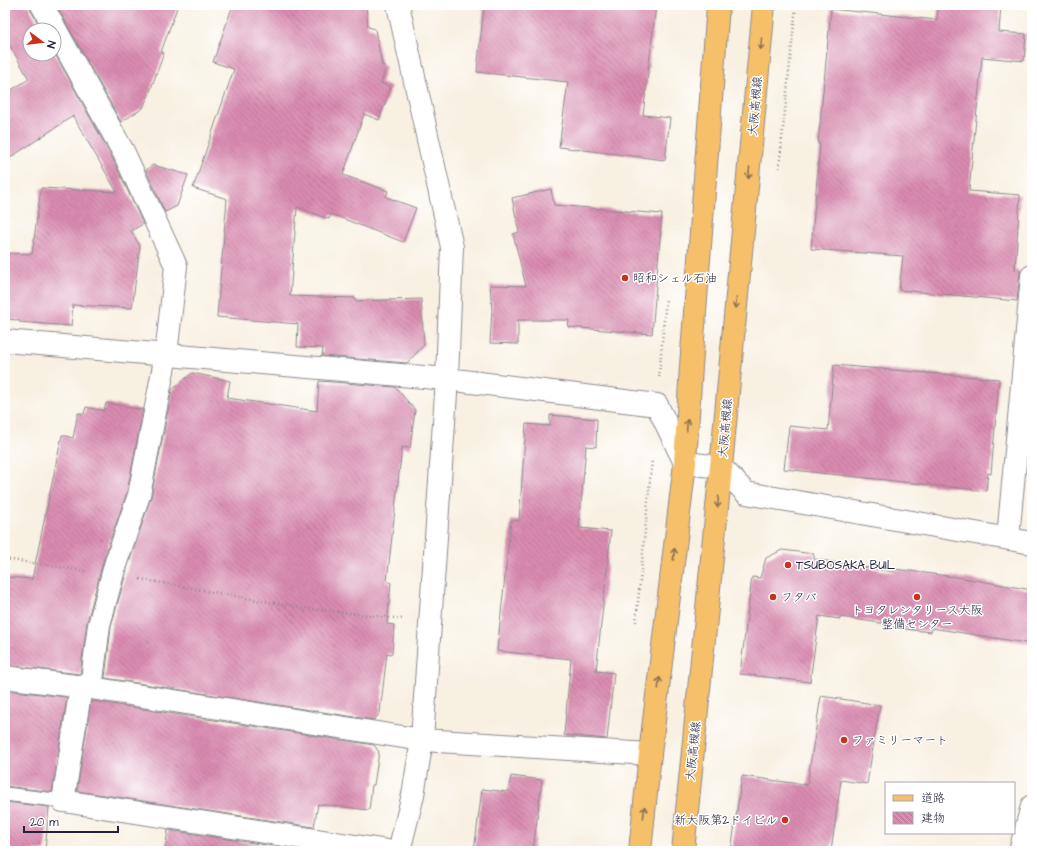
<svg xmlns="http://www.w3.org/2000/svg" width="1037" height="856" font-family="'Architects Daughter','Klee One',sans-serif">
<defs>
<pattern id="building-back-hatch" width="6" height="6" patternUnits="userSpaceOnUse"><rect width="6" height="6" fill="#da8bb0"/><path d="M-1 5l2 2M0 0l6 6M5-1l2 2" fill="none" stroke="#b07190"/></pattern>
</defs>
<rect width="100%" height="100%" fill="#fff"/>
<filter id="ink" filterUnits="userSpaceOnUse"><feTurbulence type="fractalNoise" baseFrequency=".025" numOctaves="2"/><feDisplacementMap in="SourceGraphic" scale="8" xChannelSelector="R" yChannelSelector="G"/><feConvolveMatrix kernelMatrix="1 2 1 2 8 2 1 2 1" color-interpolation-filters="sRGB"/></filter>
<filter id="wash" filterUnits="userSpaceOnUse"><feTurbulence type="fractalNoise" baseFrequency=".012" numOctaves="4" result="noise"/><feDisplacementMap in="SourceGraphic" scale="16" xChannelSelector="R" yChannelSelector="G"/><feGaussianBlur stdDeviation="0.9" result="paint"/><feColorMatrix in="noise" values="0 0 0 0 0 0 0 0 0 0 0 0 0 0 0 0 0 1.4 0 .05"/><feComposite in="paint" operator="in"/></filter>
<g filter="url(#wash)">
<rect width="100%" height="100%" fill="#f8f0e1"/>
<g id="blocks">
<g fill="url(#building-back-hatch)">
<path d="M5,5H30L31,11L42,30H30V54H54V52L113,159L143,224L131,231L140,246L132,308L73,305L71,326L19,322V320L5,319V253L32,254L41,188L117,192L73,116L5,161V94L29,79L5,37Z"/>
<path d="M56,5H178L161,52L164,53L149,94L143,108L121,122Z"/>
<path d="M233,5H366L368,27L375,29L382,65L386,67L381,83L391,87L379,120L364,114L343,175L388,191L386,197L416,208L403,242L331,214L329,219L297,207L290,296L355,298V301L421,299L424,345L407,363L322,356L323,348L297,347L298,324L217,317L227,199L193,188L234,69L213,62Z"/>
<path d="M484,5H656L643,115L670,118L665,160L559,147L568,82L477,72Z"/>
<path d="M938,5H1001L999,32L1026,34L1024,61L982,57L969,191L1020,195L1015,270L1020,271L1017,301L899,290L903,256L811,249L820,144H818L831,9L937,20Z"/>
<path d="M153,165L188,175L177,206L165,212L146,170Z"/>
<path d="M551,189L554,205L662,214L652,334L568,327L569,320H518V344L490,343L492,310L490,285L526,286L513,234L519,232L512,198Z"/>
<path d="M834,365L999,379L991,474L988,473L986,491L784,469L789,426L828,430Z"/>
<path d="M192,373L230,381L227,398L317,411L319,381L395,387L415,410L410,448L402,447L387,581L391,583L387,624L394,625L392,654L387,653L380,713L374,720L105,678L111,627L128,566L151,497L172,390Z"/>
<path d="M106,403L143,410L127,492L104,558L87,622L80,674L5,665V577L32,579L62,435L73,438L78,413L84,414L86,407L104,411Z"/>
<path d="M550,415L597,419L596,447L586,446L579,528L611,531L596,671L614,673L607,739L564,735L571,659L497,651L511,520L519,521L526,424L550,426Z"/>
<path d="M782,550L814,554V559L894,572V569L963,578L1032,590V644L932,628L931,632L886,627L887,624L840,617V619L819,616L810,682L740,674L752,577L760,578L766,558Z"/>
<path d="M5,690L67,697L52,792L5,786Z"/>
<path d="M821,696L880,705L867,784L841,780L831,851H731L742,776L807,785Z"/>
<path d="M91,701L374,745L379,752L374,785H372L369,810L318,804L314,827L77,791Z"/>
<path d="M511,776L542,780L533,851H474L482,789L508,792Z"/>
<path d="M5,802L49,807L45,851H5Z"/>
<path d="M168,830L306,851H165Z"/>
</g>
</g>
</g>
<g filter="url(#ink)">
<use href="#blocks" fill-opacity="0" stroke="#8d898e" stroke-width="1"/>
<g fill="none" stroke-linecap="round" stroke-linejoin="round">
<defs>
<path id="service" d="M5,794L63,801"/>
<g id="minor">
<path d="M42,5L124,153L176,266L166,355L139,495L116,562L99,625L91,688"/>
<path d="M398,5L452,247L447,379L422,740L413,795L399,851"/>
<path d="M5,341L447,379L657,405L685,463L721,467L746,493L1032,543"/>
<path d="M1008,538L1032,276"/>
<path d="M5,677L91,688L422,740L650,754"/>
<path d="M81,687L63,801L388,851"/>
<path d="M1020,851L1032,806"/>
</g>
<g id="primary">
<path d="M640,851L650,754L685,463L691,366L718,5"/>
<path d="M683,851L721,467L764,5"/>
</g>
</defs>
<use href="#service" stroke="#8d898e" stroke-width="15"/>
<use href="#minor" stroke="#8d898e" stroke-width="24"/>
<use href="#primary" stroke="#8d898e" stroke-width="24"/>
<g stroke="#8d898e" stroke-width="2.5" stroke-dasharray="1 3" stroke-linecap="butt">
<path d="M779,168L796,5"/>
<path d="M659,377L666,298"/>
<path d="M5,559L85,571"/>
<path d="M140,579L302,608L404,619"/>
<path d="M636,622L652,460"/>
</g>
<use href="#service" stroke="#fff" stroke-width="13"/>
<use href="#minor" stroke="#fff" stroke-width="22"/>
<use href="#primary" stroke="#f6c06b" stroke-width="22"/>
</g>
<defs><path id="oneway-shaft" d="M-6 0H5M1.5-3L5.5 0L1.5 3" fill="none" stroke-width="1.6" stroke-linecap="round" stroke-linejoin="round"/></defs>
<g stroke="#8c7153">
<use href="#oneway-shaft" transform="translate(761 44) rotate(95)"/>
<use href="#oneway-shaft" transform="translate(749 173) rotate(95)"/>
<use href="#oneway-shaft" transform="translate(736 303) rotate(95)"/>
<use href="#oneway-shaft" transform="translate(687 425) rotate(-86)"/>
<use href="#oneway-shaft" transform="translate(718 502) rotate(96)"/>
<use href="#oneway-shaft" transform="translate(674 554) rotate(-83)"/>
<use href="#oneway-shaft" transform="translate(659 683) rotate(-83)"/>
<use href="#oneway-shaft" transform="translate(644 812) rotate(-84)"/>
</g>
</g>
<g fill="#c8321e" stroke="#fff" stroke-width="1.5">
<circle cx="625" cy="278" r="4"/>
<circle cx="788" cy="565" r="4"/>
<circle cx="773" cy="597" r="4"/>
<circle cx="917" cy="597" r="4"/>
<circle cx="844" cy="740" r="4"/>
<circle cx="785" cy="820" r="4"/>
</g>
<g text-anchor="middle" stroke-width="3" stroke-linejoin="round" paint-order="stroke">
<g font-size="12" fill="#22223b" stroke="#fff">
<text transform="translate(755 106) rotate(-85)" y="4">大阪高槻線</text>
<text transform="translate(725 428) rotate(-85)" y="4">大阪高槻線</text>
<text transform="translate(693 751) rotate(-84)" y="4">大阪高槻線</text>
</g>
<g font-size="12" fill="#22223b" stroke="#fff" text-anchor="start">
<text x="633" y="282">昭和シェル石油</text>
<text x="796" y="569">TSUBOSAKA BUIL</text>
<text x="781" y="601">フタバ</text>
<text x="917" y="614" text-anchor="middle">トヨタレンタリース大阪<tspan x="917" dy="14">整備センター</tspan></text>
<text x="852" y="744">ファミリーマート</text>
<text x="777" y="824" text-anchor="end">新大阪第2ドイビル</text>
</g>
</g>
<rect width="1037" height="856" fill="none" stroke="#fff" stroke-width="20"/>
<rect x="885" y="782" width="130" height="52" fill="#ffffff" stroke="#a7a7b1"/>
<rect x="893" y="795" width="20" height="6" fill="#f6c06b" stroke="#a7a7b1"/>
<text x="921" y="802" font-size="12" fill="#22223b">道路</text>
<rect x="893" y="812" width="20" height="12" fill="url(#building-back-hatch)" stroke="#a7a7b1"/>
<text x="921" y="822" font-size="12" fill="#22223b">建物</text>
<g transform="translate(42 42) rotate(105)"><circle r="19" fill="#ffffff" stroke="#a7a7b1"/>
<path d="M0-3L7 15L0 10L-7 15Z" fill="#c8321e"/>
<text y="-6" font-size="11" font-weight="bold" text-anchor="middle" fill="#22223b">N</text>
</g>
<path d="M24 826v6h94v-6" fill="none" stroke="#22223b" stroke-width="2"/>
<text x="30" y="826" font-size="12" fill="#22223b" stroke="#ffffff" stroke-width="3" paint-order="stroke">20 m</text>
</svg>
